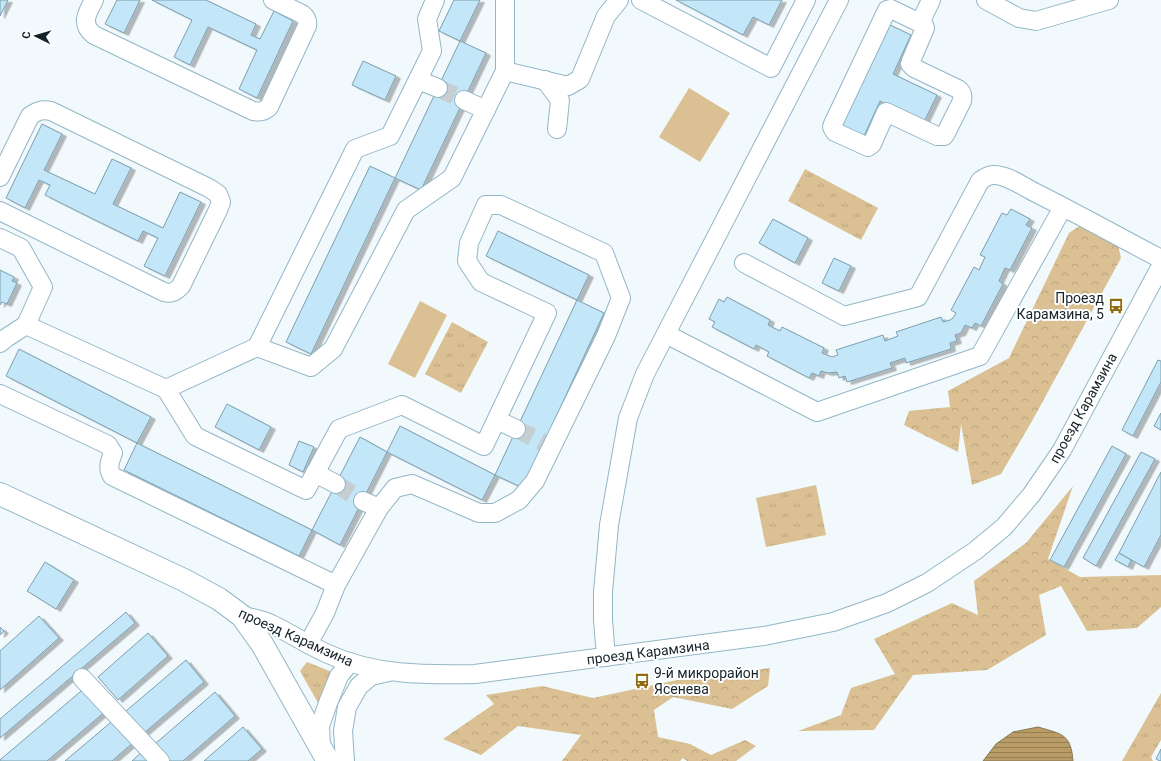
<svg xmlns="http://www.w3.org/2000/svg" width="1161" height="761" font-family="Roboto,sans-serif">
<defs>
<pattern id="grass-tufts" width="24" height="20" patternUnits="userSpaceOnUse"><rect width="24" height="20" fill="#dac092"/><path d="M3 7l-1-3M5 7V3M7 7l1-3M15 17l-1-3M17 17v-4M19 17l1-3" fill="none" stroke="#baa57e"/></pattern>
<pattern id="forest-crowns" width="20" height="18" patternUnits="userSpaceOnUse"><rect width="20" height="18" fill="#dac092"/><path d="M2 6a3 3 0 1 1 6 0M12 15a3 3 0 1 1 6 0" fill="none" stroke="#baa57e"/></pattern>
<pattern id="water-rules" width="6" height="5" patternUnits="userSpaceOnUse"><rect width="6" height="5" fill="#b99c66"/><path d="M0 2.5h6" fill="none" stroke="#957f54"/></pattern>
<filter id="shadow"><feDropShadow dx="4.5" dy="2.5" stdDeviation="0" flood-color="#0004"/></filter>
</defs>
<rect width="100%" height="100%" fill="#f1f9fc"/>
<g fill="url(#grass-tufts)">
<path d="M805,169L878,208L861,240L788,201Z"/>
<path d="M452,322L488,342L461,393L425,374Z"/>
<path d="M816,485L826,535L766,547L756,498Z"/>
<path d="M307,662L332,672L322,710L300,671Z"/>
<path d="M1161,693V740L1151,757L1153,761H1122Z"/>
</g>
<g fill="url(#forest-crowns)">
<path d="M1081,225L1118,245L1121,258L1032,421L1001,474L972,485L961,424L958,452L904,425L909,411L950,407L948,391L1009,358L1069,233Z"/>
<path d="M1073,486L1048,559L1080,577L1161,575V607L1137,628L1087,631L1061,586L1039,595L1046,635L987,670L913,675L874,730L798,731L841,715L851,688L895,674L874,639L952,603L978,615L974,581L1026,543Z"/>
<path d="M770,668L768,686L732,709L673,697L654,710L658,737L690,744L711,755L745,740L756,746L736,761H687L683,758L680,761H562L581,735L518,726L481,755L443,739L494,704L486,695L542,686L593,698L691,677Z"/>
</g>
<g fill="#dac092">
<path d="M689,88L730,113L700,162L659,137Z"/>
<path d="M420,301L447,315L415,378L388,364Z"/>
</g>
<path fill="url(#water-rules)" stroke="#887854" d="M1038,727C1062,734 1071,734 1073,761H983L996,744L1013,732Z"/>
<g fill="#c3e7f8" stroke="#7c9eae" filter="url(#shadow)">
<path d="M0,0H8L0,16Z"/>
<path d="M117,0H140L124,33L105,24Z"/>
<path d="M152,0H206L256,24L251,35L260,39L274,11L293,21L257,98L239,89L257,50L208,27L190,65L174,57L192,20Z"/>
<path d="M454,0H480L460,41L439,31Z"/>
<path d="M676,0H782L769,25L753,17L743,35Z"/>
<path d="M888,24L911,35L893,74L937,95L924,122L880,101L864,136L841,125Z"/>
<path d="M460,41L486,53L421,190L395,178Z"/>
<path d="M363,61L396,76L385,100L352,85Z"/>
<path d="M42,124L62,134L44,170L95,194L112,159L131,168L113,204L163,228L180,192L201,202L165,276L144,266L158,238L143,231L138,241L93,219L45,195L50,185L39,180L25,208L6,198Z"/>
<path d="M370,166L395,178L311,354L286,342Z"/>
<path d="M1011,209L1030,219L1026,225L1032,228L1010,270L1005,268L999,281L1003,284L981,326L975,323L972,328L965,325L961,333L955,335L957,341L950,343L951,349L906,363L905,358L890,363L892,368L847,382L845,376L839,378L837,372L828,373L821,371L819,376L812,373L809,378L767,356L769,352L756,345L754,349L712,327L715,322L709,319L719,299L724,302L727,297L770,320L768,325L780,331L782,327L824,348L822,353L832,357L838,355L836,350L883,335L885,341L898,336L896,332L941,317L943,322L950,320L953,318L956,313L951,310L974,267L979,270L985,257L980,255L1002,213L1007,215Z"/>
<path d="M773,219L808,238L795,263L759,243Z"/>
<path d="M498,231L589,275L577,300L486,256Z"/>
<path d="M834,258L851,266L839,291L822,283Z"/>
<path d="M0,270L14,277L12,281L17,283L7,304L2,302L0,305Z"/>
<path d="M577,300L604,313L523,488L495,475Z"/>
<path d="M19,349L151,417L137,443L6,376Z"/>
<path d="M1158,360L1161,361V382L1133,436L1122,430Z"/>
<path d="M227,404L271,427L259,450L215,427Z"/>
<path d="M1161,413V430L1154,426Z"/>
<path d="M400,426L495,475L482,500L387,452Z"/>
<path d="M360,437L387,452L340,545L312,530Z"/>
<path d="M299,441L314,447L303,472L289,465Z"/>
<path d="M137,443L312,530L299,556L124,470Z"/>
<path d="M1112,446L1126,454L1064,567L1050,560Z"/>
<path d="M1141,452L1155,459L1096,566L1083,558Z"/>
<path d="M1161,472V535L1144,567L1119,553Z"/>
<path d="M1119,553L1131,560L1128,567L1115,560Z"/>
<path d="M45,562L74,580L56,609L27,591Z"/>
<path d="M126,612L135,623L0,738V719Z"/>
<path d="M39,616L59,638L0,690V651Z"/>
<path d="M0,627L4,631L0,635Z"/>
<path d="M148,633L168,656L118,700L98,677Z"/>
<path d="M186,660L204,682L144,733L126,711Z"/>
<path d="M87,686L107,710L47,761H0V760Z"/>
<path d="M215,692L235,716L183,761H170L155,744Z"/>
<path d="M116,718L135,741L112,761H65Z"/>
<path d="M243,727L262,749L248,761H204Z"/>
<path d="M1161,749V761H1160L1156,759Z"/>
<path d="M143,751L151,761H132Z"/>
</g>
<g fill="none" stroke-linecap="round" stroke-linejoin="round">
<g stroke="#c5ced2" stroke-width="18" stroke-dasharray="18 9" stroke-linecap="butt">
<path d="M438,88L464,100"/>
<path d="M516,429L544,443"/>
<path d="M336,484L363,501"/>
</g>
<defs>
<g id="minor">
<path d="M94,0C87,13 80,24 94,35L253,111C260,112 263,112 269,107L307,26C308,20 306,17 302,14L273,0"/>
<path d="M641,0L771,68L806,0"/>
<path d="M986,0L1019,18L1036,21L1109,0"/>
<path d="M920,23L924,25L925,28L911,61L910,64L914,68L958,89C962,92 963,96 962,101L946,133L944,136H937L886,112L872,144L868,147L835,132L832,127L833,124L887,10L891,9L920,23L931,0"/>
<path d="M505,71L568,86L580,79L606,16L619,0"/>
<path d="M418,80L438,88"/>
<path d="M545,80L560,100L557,129"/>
<path d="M464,100L486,110"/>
<path d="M0,177L30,116C37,111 42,109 51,111L209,188L218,194L221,202L218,210L181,286C175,292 172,294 164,292L0,211"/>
<path d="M0,238L21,248L43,287L26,325"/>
<path d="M744,263L844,316L918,297L980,181C984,178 988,175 993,175C1006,174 1024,187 1036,193C1078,214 1119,237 1161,259"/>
<path d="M666,334L817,412L980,356L1063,207"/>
<path d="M0,343L6,338L26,325L166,389L195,436L306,490L339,429L402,405L484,446L547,313L481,282L467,261L469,243L486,205H501L604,253L621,298L606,336L535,481L519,500L495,513H479L412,484L395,488L379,508L336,585L325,613L308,644"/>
<path d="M257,347L355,149L390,136L432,51L427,19L435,0"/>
<path d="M166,389L257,347L311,367L333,349L406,210L452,178L505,71V0"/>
<path d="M0,394L108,445L113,453C110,461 107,468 112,476L336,585"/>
<path d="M497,420L516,429"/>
<path d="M315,473L336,484"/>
<path d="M363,501L379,508"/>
<path d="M242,616C251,618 262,619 271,624C290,633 308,645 328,654C374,675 424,675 475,674L764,636L833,622L887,603L927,583L975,551L1004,527L1032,494L1062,450L1161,266"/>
<path d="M606,657L603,620V592L609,525L628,418L645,374L839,0"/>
<path d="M82,678L160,761"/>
<path d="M321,748L320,726L328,703L339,676L350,662"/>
<path d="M345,761L343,731L347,707L359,686L371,676L389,672"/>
</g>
<path id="major" d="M0,494L184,580L219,599L242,616L262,644L328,761"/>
</defs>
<use href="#minor" stroke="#93b6c6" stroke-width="20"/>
<use href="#major" stroke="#93b6c6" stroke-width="24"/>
<use href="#minor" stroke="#fff" stroke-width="18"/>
<use href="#major" stroke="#fff" stroke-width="22"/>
</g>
<defs>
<symbol id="bus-bare" viewBox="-9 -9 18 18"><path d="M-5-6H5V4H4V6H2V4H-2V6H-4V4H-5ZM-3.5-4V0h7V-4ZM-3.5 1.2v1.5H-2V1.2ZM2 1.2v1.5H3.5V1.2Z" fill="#906a0f" stroke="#fff" stroke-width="2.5" paint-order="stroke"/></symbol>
</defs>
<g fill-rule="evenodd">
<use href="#bus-bare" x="1105" y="295" width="22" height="22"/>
<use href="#bus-bare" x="631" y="670" width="22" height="22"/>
</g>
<g text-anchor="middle" stroke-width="4" stroke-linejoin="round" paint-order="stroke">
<g font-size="14" fill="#152329" stroke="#fff" text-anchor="end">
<text x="1104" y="303">Проезд<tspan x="1104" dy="16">Карамзина, 5</tspan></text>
<text x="654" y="678" text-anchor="start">9-й микрорайон<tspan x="654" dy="16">Ясенева</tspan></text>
</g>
<g font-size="14" fill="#152329" stroke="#fff">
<text transform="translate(1083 408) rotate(-61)" y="5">проезд Карамзина</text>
<text transform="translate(296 637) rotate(24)" y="5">проезд Карамзина</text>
<text transform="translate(648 652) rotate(-7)" y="5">проезд Карамзина</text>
</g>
</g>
<g transform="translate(36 36) rotate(275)" stroke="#ffffff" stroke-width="3" paint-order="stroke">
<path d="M0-3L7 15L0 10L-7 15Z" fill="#152329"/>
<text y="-6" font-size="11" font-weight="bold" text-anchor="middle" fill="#152329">С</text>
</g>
</svg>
